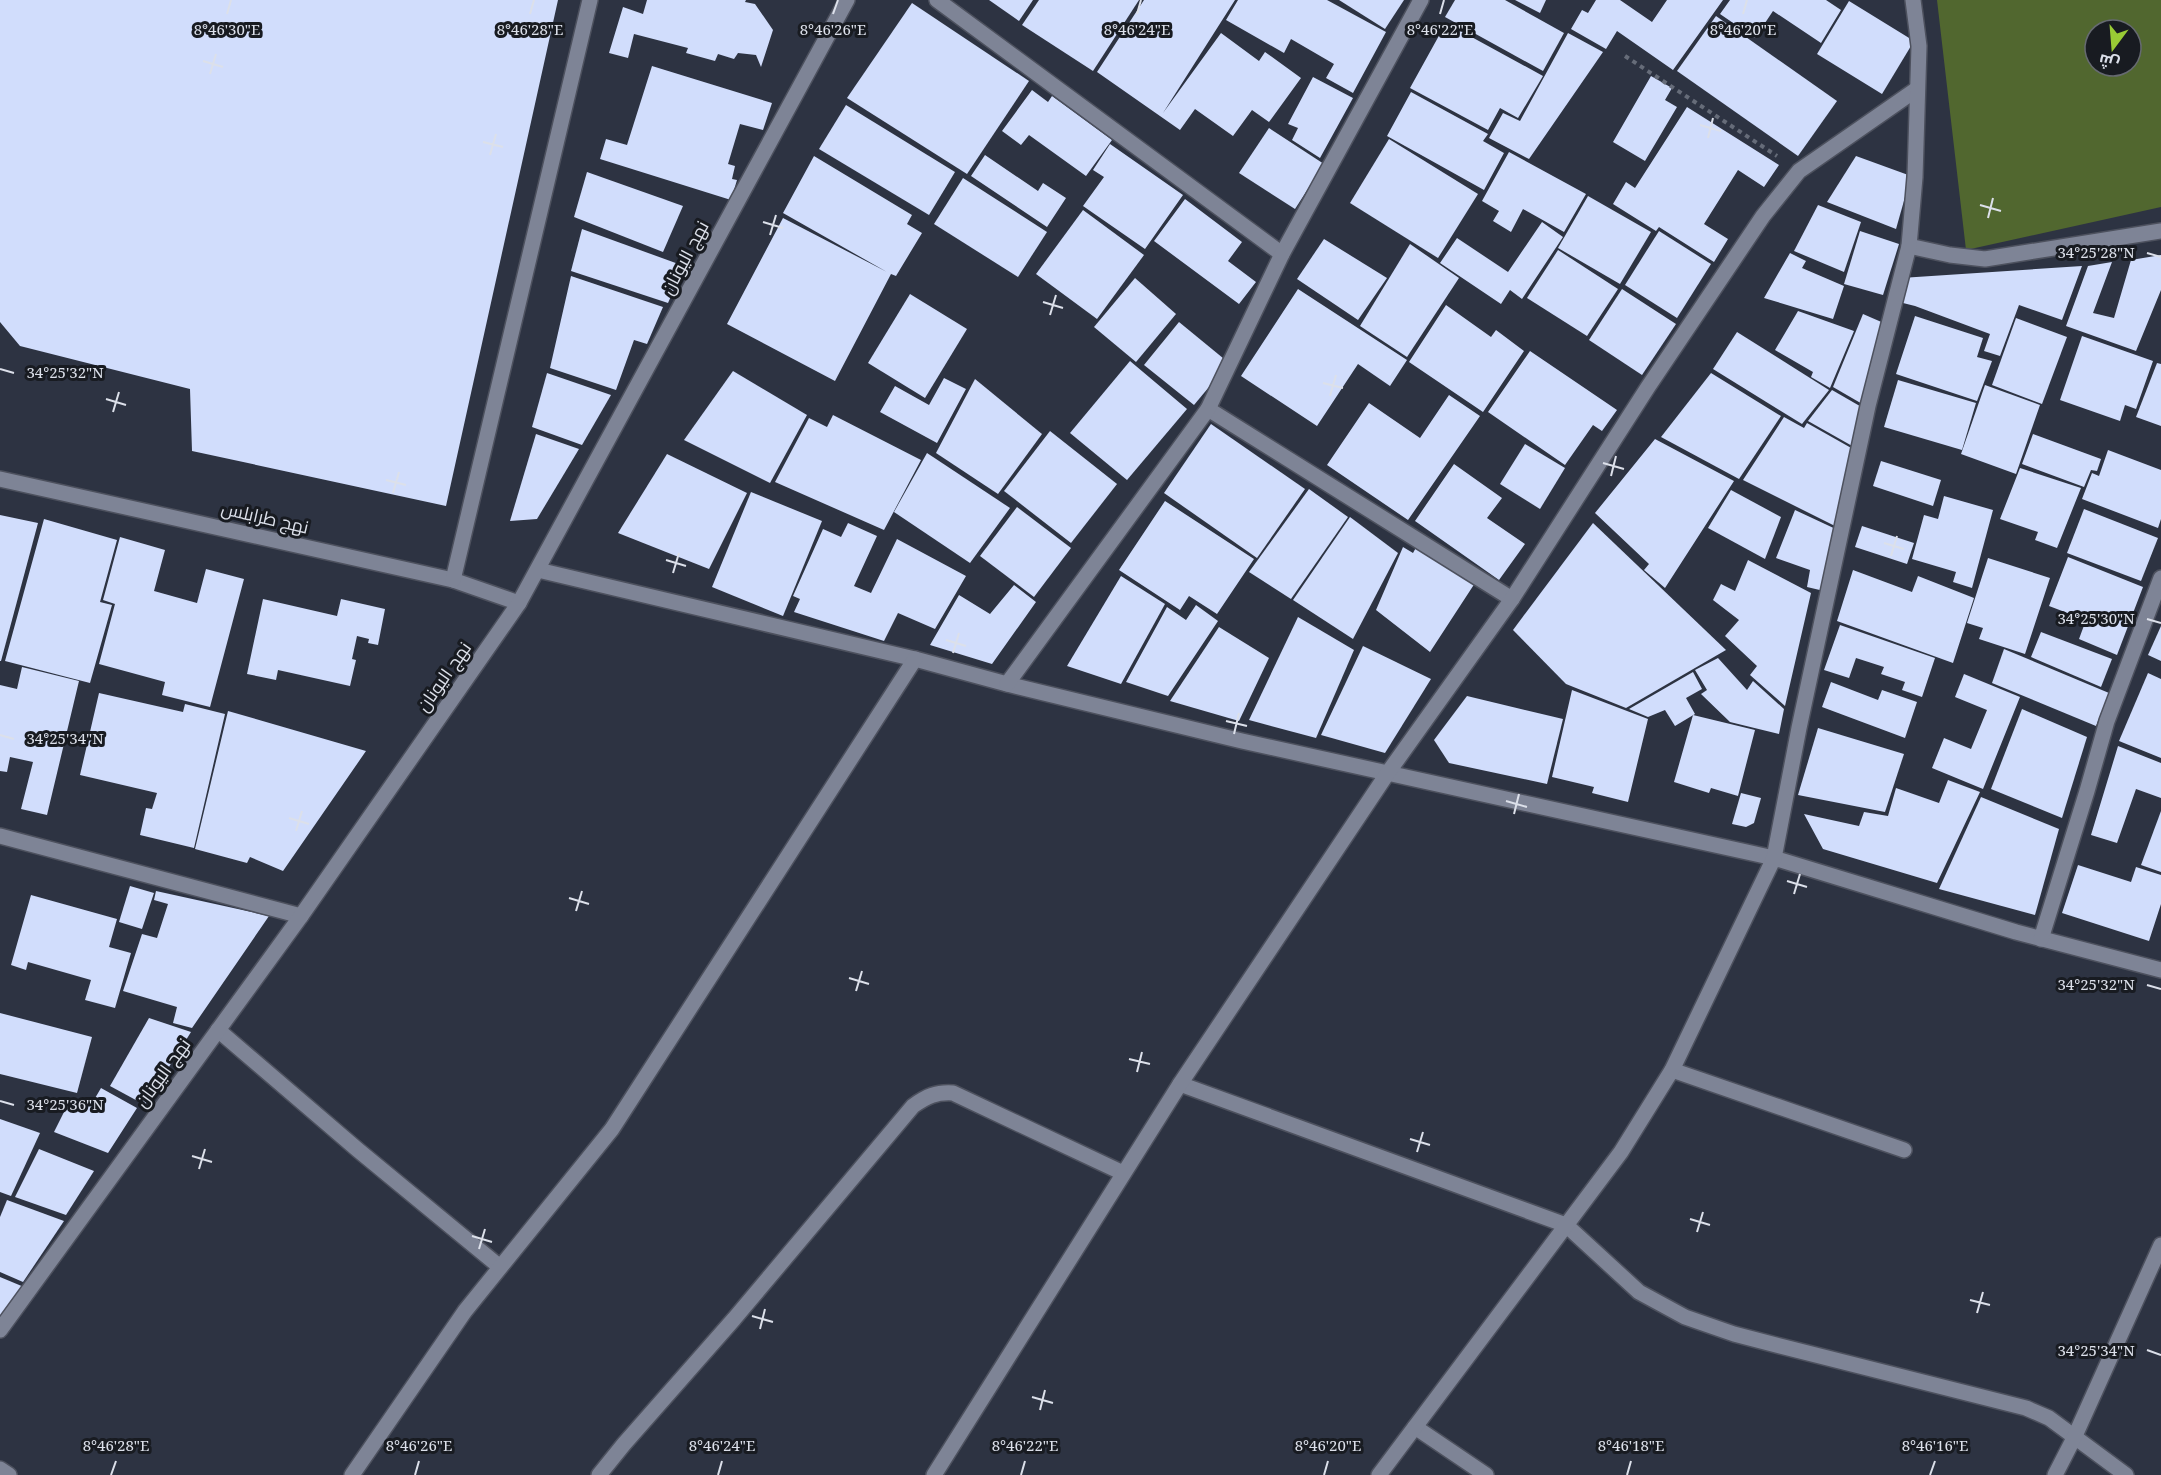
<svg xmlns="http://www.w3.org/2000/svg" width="2161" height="1475" font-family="'Noto Serif',Cairo,serif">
<rect width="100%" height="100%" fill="#2d3342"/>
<path fill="#51672f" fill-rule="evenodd" d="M1937,0H2161V207L1966,250ZM2095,30H2131V66H2095Z"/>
<g fill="#d1ddfc">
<path d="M0,0H558L446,506L192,451L190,389L20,346L0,322Z"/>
<path d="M647,0H746L745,2L755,4L773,30L761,67L756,55L738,53L734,59L718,54L715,61L686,53L688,48L634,34L628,58L609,53L623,7L643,14Z"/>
<path d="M989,0H1033L1019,21Z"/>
<path d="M1039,0H1139L1093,71L1022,25Z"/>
<path d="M1144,0H1235L1163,113L1221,33L1259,61L1265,52L1301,78L1269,122L1252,110L1233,136L1195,109L1180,130L1097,72Z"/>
<path d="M1238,0H1327L1386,32L1353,93L1326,78L1334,64L1291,39L1284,53L1226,20Z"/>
<path d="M1339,0H1404L1385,29Z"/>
<path d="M1455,0H1505L1564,33L1543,71L1445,17Z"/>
<path d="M1515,0H1546L1540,13Z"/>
<path d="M1596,0H1620L1652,22L1667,0H1723L1673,70L1617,31L1606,49L1571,29L1582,10L1588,13Z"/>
<path d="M1730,0H1826L1841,10L1821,43L1773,11L1755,38L1720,14Z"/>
<path d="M1849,1L1914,41L1882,94L1817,54Z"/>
<path d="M912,3L1029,81L967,174L847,98Z"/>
<path d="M1716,16L1837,101L1798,156L1677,71Z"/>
<path d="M1446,23L1543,76L1518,118L1500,108L1488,130L1410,88Z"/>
<path d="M1568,33L1603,52L1529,159L1489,138L1503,113L1520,121Z"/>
<path d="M652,66L772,103L763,130L740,124L728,164L735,166L732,179L737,180L731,200L600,159L606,139L627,145Z"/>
<path d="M1651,76L1672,88L1665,100L1677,107L1645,161L1613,142Z"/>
<path d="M1313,77L1353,98L1320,158L1292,140L1298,128L1288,124Z"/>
<path d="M1032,90L1048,102L1052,96L1112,140L1086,176L1029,135L1021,145L1002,131Z"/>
<path d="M1411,92L1488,134L1483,141L1504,153L1484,190L1387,136Z"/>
<path d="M846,105L955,172L929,215L819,149Z"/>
<path d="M1687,107L1779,165L1764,187L1738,170L1704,224L1728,239L1714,262L1659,227L1656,231L1613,204L1626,182L1635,188Z"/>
<path d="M1269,128L1324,164L1295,209L1239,173Z"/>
<path d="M1389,139L1478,194L1438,258L1350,203Z"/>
<path d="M1110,144L1183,195L1145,249L1083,206L1104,177L1093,170Z"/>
<path d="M1509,152L1586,194L1564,232L1523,209L1511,232L1493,221L1499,211L1482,201Z"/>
<path d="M985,155L1038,191L1043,183L1066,198L1047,227L971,176Z"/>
<path d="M814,156L912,215L907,224L922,233L896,276L891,274L835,381L727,324L783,218L887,272L783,213Z"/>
<path d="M1856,156L1911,176L1896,229L1827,202Z"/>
<path d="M587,172L683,206L663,252L574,217Z"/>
<path d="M963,178L1047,232L1018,277L934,224Z"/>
<path d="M1588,196L1651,232L1620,284L1558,248Z"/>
<path d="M1185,199L1242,242L1228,261L1256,282L1239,304L1154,241Z"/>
<path d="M1818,205L1861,222L1844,272L1794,251Z"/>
<path d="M1083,210L1144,255L1097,319L1036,274Z"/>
<path d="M1542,222L1563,237L1522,299L1510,290L1501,304L1440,263L1457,238L1508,272Z"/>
<path d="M582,229L684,266L668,303L571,271Z"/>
<path d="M1659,231L1711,264L1677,318L1625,285Z"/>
<path d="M1860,231L1899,244L1883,295L1844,284Z"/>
<path d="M1324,239L1387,278L1358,320L1297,279Z"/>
<path d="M1410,244L1459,278L1407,357L1360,326Z"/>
<path d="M1558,250L1618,289L1587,336L1527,298Z"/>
<path d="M1790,253L1806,261L1802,268L1844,286L1833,319L1764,298Z"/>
<path d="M2161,255V290L2136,351L2066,326L2088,266L2112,262L2093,313L2114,318L2131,260Z"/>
<path d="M2082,266L2062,320L2019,305L2000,356L1984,351L1990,334L1915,306L1895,301L1901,278Z"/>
<path d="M571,276L663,307L647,344L634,340L616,390L550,368Z"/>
<path d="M1135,278L1176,314L1136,362L1094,327Z"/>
<path d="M1298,289L1407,360L1390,386L1358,364L1317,426L1241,376Z"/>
<path d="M1622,289L1676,324L1642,375L1589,340Z"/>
<path d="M910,294L967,329L925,398L868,363Z"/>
<path d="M1446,305L1491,337L1496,330L1524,351L1483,412L1409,362Z"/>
<path d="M1798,311L1854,331L1830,388L1811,377L1813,372L1775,350Z"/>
<path d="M1863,314L1886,324L1864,405L1833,387Z"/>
<path d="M1915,316L1983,338L1977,357L1992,361L1977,401L1896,374Z"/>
<path d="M2016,318L2067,337L2042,404L1992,385Z"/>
<path d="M1179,322L1229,363L1194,405L1144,365Z"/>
<path d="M1737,332L1829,390L1802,424L1713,369Z"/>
<path d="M2082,336L2153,361L2136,409L2125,405L2120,421L2060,400Z"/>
<path d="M1530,351L1617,410L1602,431L1593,425L1565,465L1488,412Z"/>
<path d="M1130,361L1187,409L1127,480L1070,433Z"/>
<path d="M2157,363L2161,364V426L2136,417Z"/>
<path d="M733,371L807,415L770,483L684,440Z"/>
<path d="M547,373L611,395L582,445L532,427Z"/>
<path d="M1711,373L1781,416L1739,479L1661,437Z"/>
<path d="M944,378L966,389L937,443L880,412L895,386L929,405Z"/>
<path d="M975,379L1042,434L998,494L936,453Z"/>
<path d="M1898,380L1976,403L1962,450L1884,427Z"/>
<path d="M1985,385L2040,405L2016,474L1961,454Z"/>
<path d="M1832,390L1865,409L1854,447L1808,421Z"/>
<path d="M1449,395L1480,416L1408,520L1327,465L1369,403L1420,438Z"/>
<path d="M833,415L921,460L884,530L775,482L809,418L827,427Z"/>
<path d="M1784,417L1804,428L1807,423L1853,449L1839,528L1743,480Z"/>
<path d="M1211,424L1305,489L1257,558L1164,493Z"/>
<path d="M1050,431L1117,484L1071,543L1004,491Z"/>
<path d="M536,434L579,449L537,519L510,521Z"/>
<path d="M2033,434L2101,459L2097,471L2091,470L2084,487L2022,464Z"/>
<path d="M1655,439L1734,481L1665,588L1644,570L1649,564L1595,513Z"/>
<path d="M1525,444L1565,468L1540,509L1500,484Z"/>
<path d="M2108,450L2161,470V519L2158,528L2082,499L2092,473L2099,476Z"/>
<path d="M927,453L1010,508L970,563L894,512Z"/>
<path d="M667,454L747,493L709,569L618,533Z"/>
<path d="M1881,461L1941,480L1933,506L1873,486Z"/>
<path d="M1454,464L1502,498L1487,518L1525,544L1499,580L1415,521Z"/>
<path d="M2020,468L2081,488L2057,548L2035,540L2038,532L2000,519Z"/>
<path d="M1309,489L1348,517L1291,599L1249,572Z"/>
<path d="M1731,490L1781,517L1765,559L1708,528Z"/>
<path d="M751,492L822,521L783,616L712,587Z"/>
<path d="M1944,496L1993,510L1972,588L1953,582L1956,572L1912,559L1924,515L1938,519Z"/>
<path d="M1165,501L1254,559L1217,614L1189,596L1180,610L1119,570Z"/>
<path d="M1017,507L1071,548L1034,597L980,556Z"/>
<path d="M2084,509L2158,538L2141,581L2067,553Z"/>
<path d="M1795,510L1840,531L1824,591L1807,587L1810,570L1776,558Z"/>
<path d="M0,515L38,523L1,661H0Z"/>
<path d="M1350,517L1398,553L1353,639L1293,600Z"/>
<path d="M44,519L117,540L100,602L112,605L90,683L5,661Z"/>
<path d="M848,523L877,536L854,586L871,593L897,539L966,576L935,629L898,613L884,641L794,612L800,599L793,596L823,529L841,537Z"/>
<path d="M1593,523L1726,650L1626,708L1566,684L1513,630Z"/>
<path d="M1862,526L1914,543L1907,564L1855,547Z"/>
<path d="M120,537L165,550L154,591L197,603L206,569L244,579L210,707L162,695L165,682L99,664L115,604L103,600Z"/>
<path d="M1419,542L1475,583L1430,652L1376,610L1403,547L1413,553Z"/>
<path d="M2068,557L2143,587L2117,655L2079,639L2086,620L2049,606Z"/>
<path d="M1988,558L2050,578L2025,654L1979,639L1983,628L1967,623Z"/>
<path d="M1748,560L1811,593L1785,706L1750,675L1757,666L1725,636L1739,620L1713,600L1721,584L1735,591Z"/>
<path d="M1853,570L1912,592L1918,576L1974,598L1953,663L1837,621Z"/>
<path d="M1121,576L1165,604L1121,684L1067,666Z"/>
<path d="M1014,585L1036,602L992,664L930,645L959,595L990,614Z"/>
<path d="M263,599L337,616L341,599L385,609L378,645L368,643L369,639L357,636L352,659L356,660L350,686L278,670L276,680L247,674Z"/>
<path d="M1196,605L1218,621L1168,696L1126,682L1167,607L1186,620Z"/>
<path d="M1298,617L1354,650L1316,738L1249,720Z"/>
<path d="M1840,625L1935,658L1922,697L1902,690L1905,682L1881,674L1884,667L1856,658L1849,678L1824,670Z"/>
<path d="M2161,626V661L2148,655Z"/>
<path d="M1219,627L1269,658L1239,721L1170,701Z"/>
<path d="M2041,632L2112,659L2101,687L2031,657Z"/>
<path d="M1363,646L1431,679L1385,753L1321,735Z"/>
<path d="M2004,649L2109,693L2096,726L1992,683Z"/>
<path d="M1718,658L1747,690L1753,681L1784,709L1779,734L1730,722L1701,694L1707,690L1695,670Z"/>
<path d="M22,667L79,681L47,815L21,809L33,762L10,757L7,772L0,771V685L17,689Z"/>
<path d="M1693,672L1702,689L1686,698L1695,714L1675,726L1665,710L1648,717L1629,709Z"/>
<path d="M2148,673L2161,679V758L2119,741Z"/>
<path d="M1964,674L2020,697L1983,789L1932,768L1944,738L1971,749L1987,710L1955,697Z"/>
<path d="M1831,682L1878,700L1882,690L1917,702L1905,738L1822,707Z"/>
<path d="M1572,690L1648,719L1628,802L1592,793L1594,787L1552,777Z"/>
<path d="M99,693L183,712L185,704L225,714L194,848L140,835L146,808L152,809L157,793L80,775Z"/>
<path d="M1467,696L1563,719L1547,784L1449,763L1434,740Z"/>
<path d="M2022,709L2087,737L2062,818L1991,789Z"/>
<path d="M228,711L366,751L283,871L250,857L247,863L195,849Z"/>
<path d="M1693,715L1755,730L1738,796L1711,788L1709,793L1674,782Z"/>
<path d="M1818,728L1904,754L1885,812L1798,795Z"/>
<path d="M2118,746L2161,763V798L2136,789L2117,843L2091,835Z"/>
<path d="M1948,780L1980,792L1937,883L1823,849L1804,814L1859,826L1864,812L1888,816L1896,788L1939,803Z"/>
<path d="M1741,793L1761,798L1754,823L1746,827L1732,824Z"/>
<path d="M1981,797L2059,829L2035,915L1939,889Z"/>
<path d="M2161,811V872L2141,865Z"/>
<path d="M2078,865L2131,882L2136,867L2161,875V904L2149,941L2062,913Z"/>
<path d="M130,886L154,893L142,929L119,922Z"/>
<path d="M156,891L269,916L192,1028L173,1023L177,1007L123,991L142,934L157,938L168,904L154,900Z"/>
<path d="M31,895L117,919L109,947L131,953L115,1008L85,1000L91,980L28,962L26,970L11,965Z"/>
<path d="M0,1013L92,1037L77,1093L0,1074Z"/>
<path d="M149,1018L191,1032L145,1105L110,1086Z"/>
<path d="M101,1088L137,1108L108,1153L54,1132L71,1098L91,1105Z"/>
<path d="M0,1119L40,1133L11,1196L0,1192Z"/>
<path d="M39,1149L94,1171L66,1215L15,1197Z"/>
<path d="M7,1200L64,1221L23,1282L0,1272V1217Z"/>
<path d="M0,1277L24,1287L0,1318Z"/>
</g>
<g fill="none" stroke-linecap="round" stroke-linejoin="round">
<defs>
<g id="minor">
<path d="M937,0L1282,254"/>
<path d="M1909,246L1950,255L1985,259L2161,231"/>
<path d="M1208,409L1512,599"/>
<path d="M0,479L453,580L519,603"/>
<path d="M538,570L915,659L1007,684L1242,741L1774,858L2016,932L2161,970"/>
<path d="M453,580L590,0"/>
<path d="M1007,684L1208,409L1282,254L1421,0"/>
<path d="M0,836L301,916"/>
<path d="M2041,939L2087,791L2107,721L2161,578"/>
<path d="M218,1030L358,1150L500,1267"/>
<path d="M1672,1070L1904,1150"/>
<path d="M1180,1084L1566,1225L1639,1292L1685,1317L1734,1334L1780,1346L2026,1408L2049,1418L2126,1475"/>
<path d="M0,1330L301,916L519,603L847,0"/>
<path d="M1415,1427L1486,1475"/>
<path d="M0,1469L9,1475"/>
<path d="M352,1475L465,1311L612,1129L915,659"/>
<path d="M599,1475L624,1444L734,1319L913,1106C927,1096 936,1092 953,1093L1123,1173"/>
<path d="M934,1475L1180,1084L1387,774L1512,599L1648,387L1763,216L1799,171L1917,89"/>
<path d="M1379,1475L1621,1152L1672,1070L1774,858L1799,728L1868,406L1909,246L1915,177L1919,46L1913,0"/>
<path d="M2055,1475L2074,1438L2161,1245"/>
</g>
</defs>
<use href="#minor" stroke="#4d515e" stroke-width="18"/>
<path stroke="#666c79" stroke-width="4" stroke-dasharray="4.5 4.5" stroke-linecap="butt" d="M1625,56L1777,156"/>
<use href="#minor" stroke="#7e8496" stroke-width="15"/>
</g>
<path fill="none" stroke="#dce0ea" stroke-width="2" d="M227,14L231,0M530,14L534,0M833,14L838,0M1137,14L1141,0M1440,14L1444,0M1743,14L1747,0M203,61L223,67M210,74L216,54M1700,125L1721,131M1708,138L1713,118M483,142L503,147M490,155L496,134M1980,205L2001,211M1988,218L1993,198M763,222L783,228M770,235L776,215M2147,253L2161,257M1043,302L1063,308M1050,315L1056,295M0,369L14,373M1323,383L1343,388M1330,396L1336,375M106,399L126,405M113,412L119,392M1603,463L1624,469M1611,476L1616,456M386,480L406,485M393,493L399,472M1884,543L1904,549M1891,556L1897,536M666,560L686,566M673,573L679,553M2147,619L2161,623M946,640L966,646M953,653L959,633M1226,721L1247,726M1234,734L1239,713M0,735L14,739M1506,801L1527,807M1514,814L1519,794M289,818L309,824M296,831L302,811M1787,881L1807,887M1794,894L1800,874M569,898L589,904M576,911L582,891M849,978L869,984M2147,985L2161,989M856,991L862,971M1129,1059L1150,1064M1137,1072L1142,1052M0,1101L14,1105M1410,1139L1430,1145M1417,1152L1423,1132M192,1156L212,1162M199,1169L205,1149M1690,1219L1710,1225M1697,1232L1703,1212M472,1236L492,1242M479,1249L485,1229M1970,1300L1990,1305M1977,1313L1983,1292M752,1316L773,1322M760,1329L765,1309M2147,1350L2161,1355M1032,1397L1053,1403M1040,1410L1045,1390M111,1475L116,1461M415,1475L419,1461M718,1475L722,1461M1021,1475L1025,1461M1324,1475L1328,1461M1627,1475L1631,1461M1930,1475L1935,1461"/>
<g text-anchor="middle" stroke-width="6" stroke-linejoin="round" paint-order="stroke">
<g font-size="18" fill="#dce0ea" stroke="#181b21">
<text transform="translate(685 258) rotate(-62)" y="6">نهج اليونان</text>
<text transform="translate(265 518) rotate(13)" y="6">نهج طرابلس</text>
<text transform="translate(444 677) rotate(-55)" y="6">نهج اليونان</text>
<text transform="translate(163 1073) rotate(-54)" y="6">نهج اليونان</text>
</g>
</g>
<g font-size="15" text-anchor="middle" fill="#dce0ea" stroke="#181b21" stroke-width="6" stroke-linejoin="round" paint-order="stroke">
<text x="227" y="35">8°46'30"E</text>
<text x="530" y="35">8°46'28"E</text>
<text x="833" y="35">8°46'26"E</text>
<text x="1137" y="35">8°46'24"E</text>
<text x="1440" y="35">8°46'22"E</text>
<text x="1743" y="35">8°46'20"E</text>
<text x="2096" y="258">34°25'28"N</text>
<text x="65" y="378">34°25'32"N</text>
<text x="2096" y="624">34°25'30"N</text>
<text x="65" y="744">34°25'34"N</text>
<text x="2096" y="990">34°25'32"N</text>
<text x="65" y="1110">34°25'36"N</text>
<text x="2096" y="1356">34°25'34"N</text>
<text x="116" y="1451">8°46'28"E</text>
<text x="419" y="1451">8°46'26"E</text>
<text x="722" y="1451">8°46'24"E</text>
<text x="1025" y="1451">8°46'22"E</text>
<text x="1328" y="1451">8°46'20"E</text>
<text x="1631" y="1451">8°46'18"E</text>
<text x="1935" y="1451">8°46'16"E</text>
</g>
<g transform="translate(2113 48) rotate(196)"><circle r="28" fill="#181b21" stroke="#666a71" stroke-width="1.5"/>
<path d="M0-4.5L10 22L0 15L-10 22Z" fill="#99cb35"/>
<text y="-9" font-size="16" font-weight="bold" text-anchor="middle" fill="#dce0ea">ش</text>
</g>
</svg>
